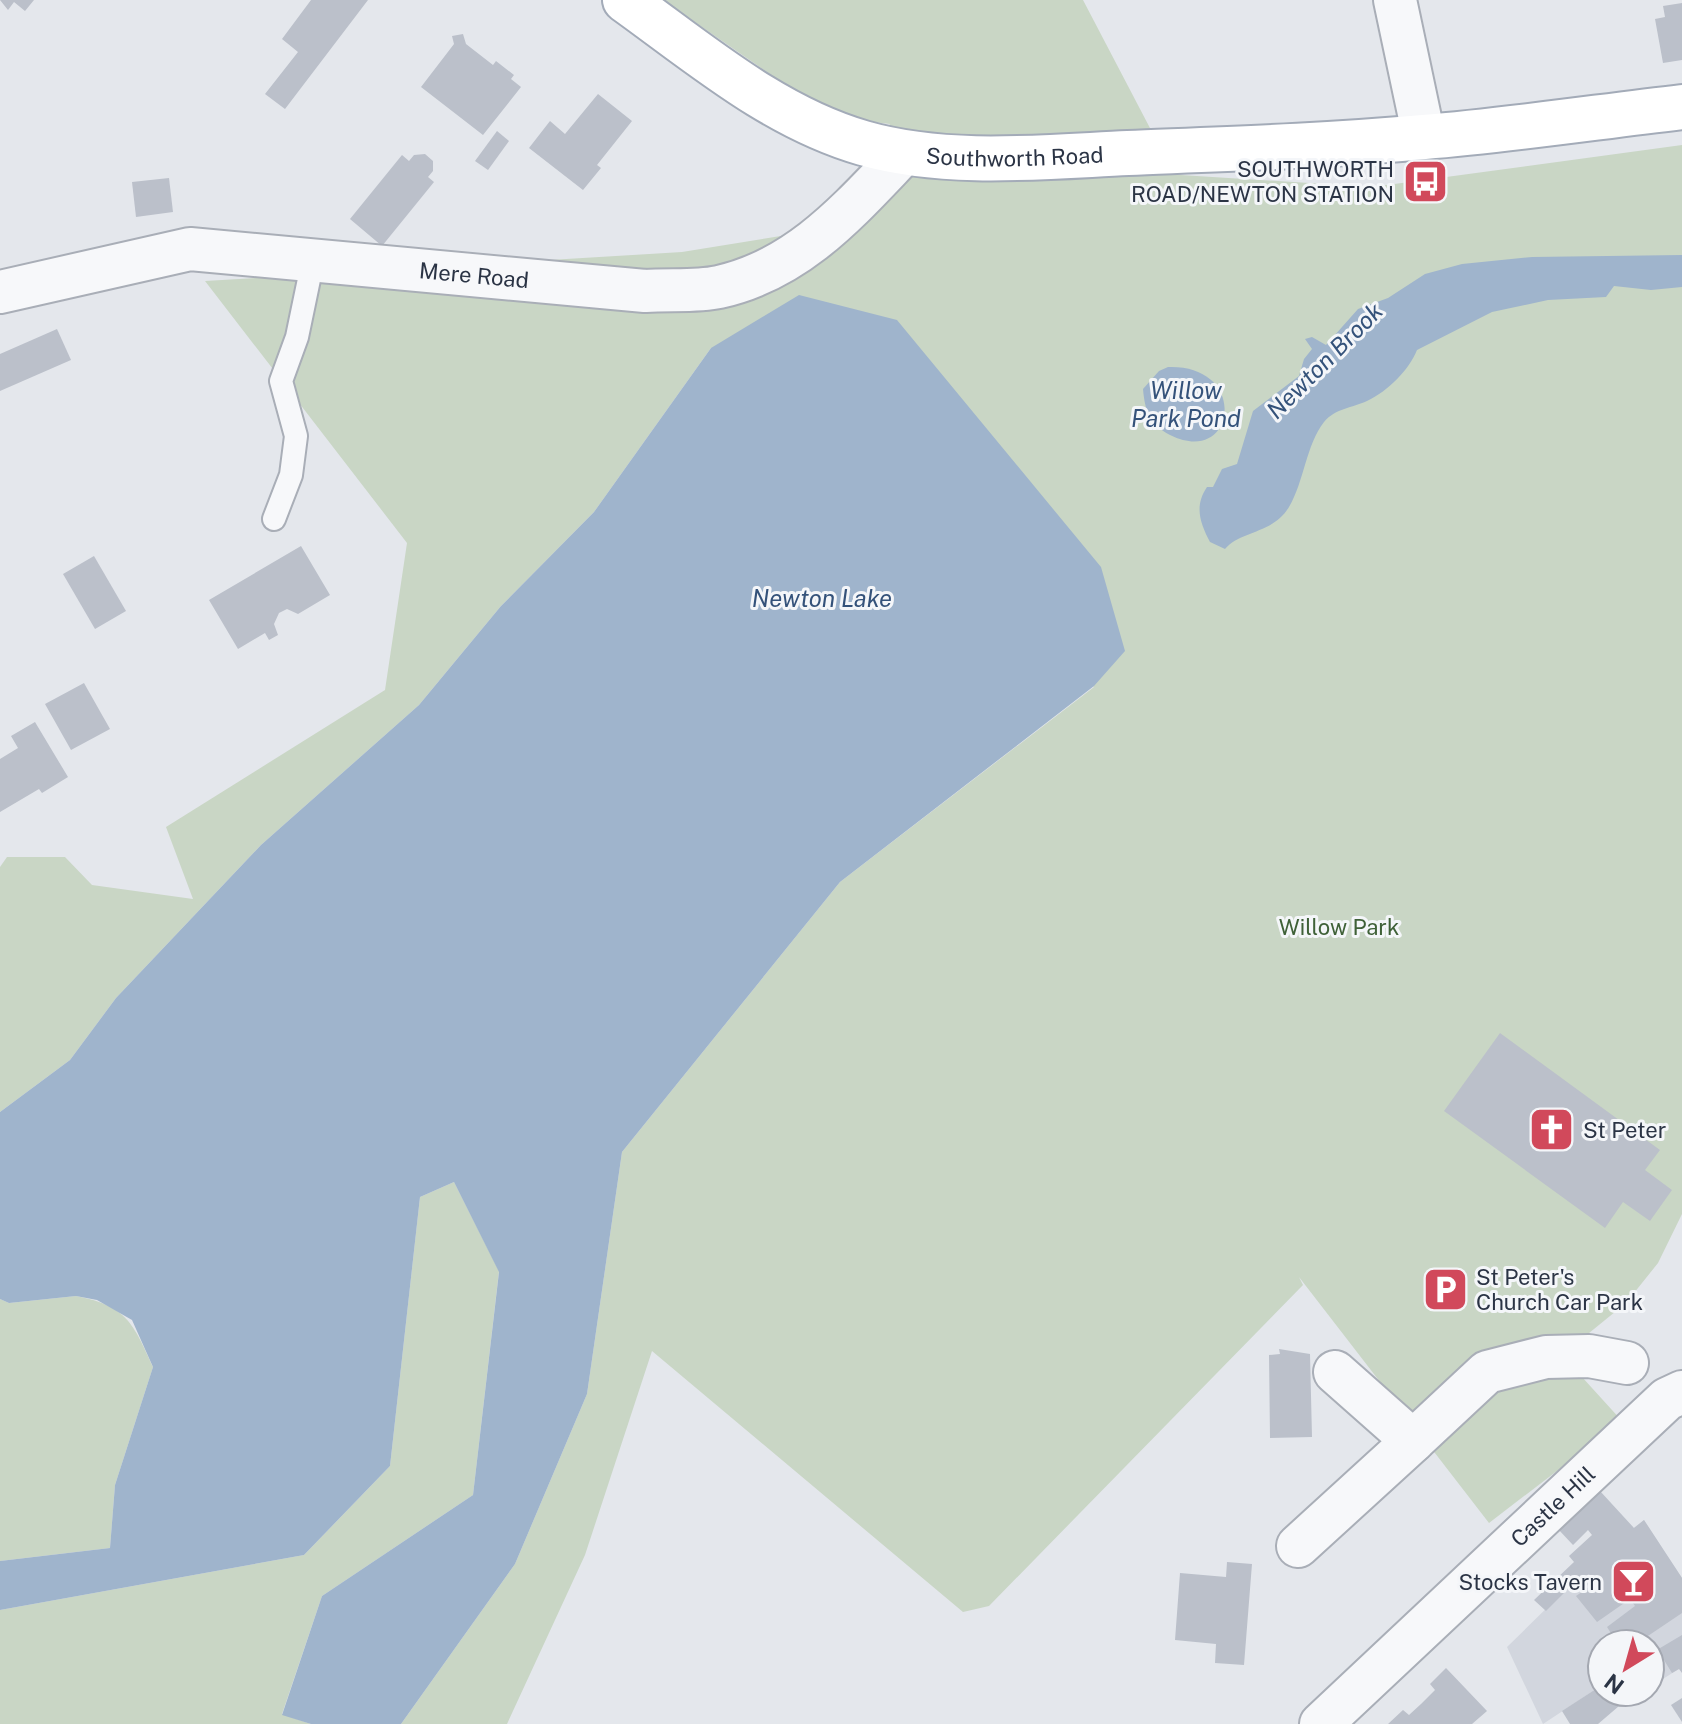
<svg xmlns="http://www.w3.org/2000/svg" width="1682" height="1724" font-family="'Public Sans',sans-serif">
<rect width="100%" height="100%" fill="#e4e7ec"/>
<path fill="#d2d6de" d="M1644,1520L1682,1578V1667L1650,1687V1644H1602V1685L1543,1724L1507,1647L1607,1549Z"/>
<g fill="#c9d6c5">
<path d="M663,0H1083L1151,130L1165,174L1372,187L1682,145V1214L1658,1263L1626,1303L1562,1355L1622,1421L1489,1523L1299,1277L1303,1285L989,1606L963,1612L652,1351L585,1555L507,1724H401L515,1564L587,1394L622,1152L840,882L1094,687L711,348L594,512L501,606L419,705L261,845L116,998L70,1060L0,1112V867L7,857H65L92,885L193,899L166,827L385,690L407,543L205,281L682,252L818,230L890,124L832,117Z"/>
<path d="M454,1182L499,1271L473,1495L322,1596L282,1714L311,1724H0V1610L304,1555L390,1466L420,1197Z"/>
<path d="M76,1296C127,1306 133,1323 153,1367L115,1485L110,1548L0,1561V1299L9,1303Z"/>
</g>
<g fill="#9fb4cc">
<path d="M1682,255V287L1651,290L1614,286L1606,297L1548,300L1492,312L1417,350C1409,370 1388,391 1367,401C1352,408 1336,408 1324,422C1306,445 1304,482 1289,507C1273,534 1241,530 1225,549L1210,542C1200,523 1194,506 1207,487H1213L1222,469L1237,464L1253,411L1299,376L1304,359L1312,349L1305,339L1312,337L1326,345L1358,309L1388,298L1425,274L1462,264L1532,257Z"/>
<path d="M799,295L897,320L1101,567L1125,651L1094,686L840,882L622,1152L587,1394L515,1564L401,1724H311L282,1715L322,1596L473,1495L499,1272L454,1182L420,1197L390,1466L304,1555L0,1610V1561L110,1548L115,1485L153,1367L132,1320L97,1300L76,1296L9,1303L0,1299V1112L70,1060L116,998L261,845L419,705L501,606L594,512L711,348Z"/>
<path d="M1168,367C1250,364 1236,468 1170,435C1149,424 1145,411 1143,389L1159,371Z"/>
</g>
<g fill="#bbc0ca">
<path d="M0,0H34L25,11L14,2L8,10Z"/>
<path d="M311,0H368L285,109L265,94L298,52L282,39Z"/>
<path d="M1682,3V60L1663,63L1655,19L1665,17L1663,6Z"/>
<path d="M463,34L466,44L493,65L496,61L514,75L511,79L521,87L483,135L421,87L454,44L452,36Z"/>
<path d="M598,94L632,121L597,165L601,168L583,190L529,148L550,121L565,134Z"/>
<path d="M497,131L509,141L488,170L475,161Z"/>
<path d="M425,154L433,161V171L428,177L434,182L382,246L350,219L402,155L409,161L414,155Z"/>
<path d="M169,178L173,212L136,217L132,182Z"/>
<path d="M57,329L71,360L0,391V354Z"/>
<path d="M301,546L330,595L298,614L287,609L279,613L274,624L278,635L269,640L265,633L238,649L209,600Z"/>
<path d="M94,556L126,611L95,629L63,574Z"/>
<path d="M84,683L110,729L71,750L45,704Z"/>
<path d="M35,722L68,777L42,793L39,789L0,812V759L18,748L11,736Z"/>
<path d="M1500,1033L1660,1150L1645,1170L1672,1190L1650,1221L1623,1202L1605,1228L1444,1111Z"/>
<path d="M1279,1349L1310,1354L1312,1437L1270,1438L1269,1355L1280,1354Z"/>
<path d="M1600,1491L1634,1528L1644,1520L1682,1578V1613L1636,1644H1618L1607,1627L1635,1606L1630,1599L1597,1622L1576,1596L1589,1587L1580,1577L1546,1611L1534,1600L1574,1562L1569,1556L1592,1535L1588,1530L1573,1545L1558,1529Z"/>
<path d="M1227,1562L1252,1564L1244,1665L1215,1663L1216,1644L1175,1640L1180,1573L1226,1577Z"/>
<path d="M1682,1635V1673L1679,1669L1672,1673L1664,1660L1650,1669V1654Z"/>
<path d="M1446,1668L1487,1711L1472,1724H1388L1403,1710L1409,1715L1421,1704L1435,1690L1430,1684Z"/>
<path d="M1602,1685V1692H1613L1609,1694L1619,1706L1598,1724H1570L1562,1711Z"/>
<path d="M1682,1698V1722L1671,1705Z"/>
</g>
<g fill="none" stroke-linecap="round" stroke-linejoin="round">
<defs>
<path id="lane" d="M274,519L291,475L296,436L281,381L297,337L313,260"/>
<g id="street">
<path d="M1395,0L1424,137"/>
<path id="s1" d="M0,292L190,249L645,291C669,289 696,292 719,287C800,269 851,208 905,152"/>
<path d="M1335,1372L1413,1441L1487,1372L1546,1357L1589,1356L1627,1363"/>
<path d="M1298,1546L1413,1441"/>
<path id="s2" d="M1321,1724L1667,1399L1682,1392"/>
</g>
<g id="primary">
<path id="s3" d="M625,0C699,53 773,117 863,143C947,167 1042,157 1128,153C1226,149 1325,146 1424,137C1510,130 1596,117 1682,107"/>
</g>
</defs>
<use href="#lane" stroke="#a9aeb7" stroke-width="26"/>
<use href="#street" stroke="#a9aeb7" stroke-width="46"/>
<use href="#primary" stroke="#a3abb8" stroke-width="48"/>
<use href="#lane" stroke="#f7f8fa" stroke-width="22"/>
<use href="#street" stroke="#f7f8fa" stroke-width="42"/>
<use href="#primary" stroke="#fff" stroke-width="44"/>
</g>
<defs>
<symbol id="bus-square" viewBox="-11 -11 22 22"><rect x="-9" y="-9" width="18" height="18" rx="4" fill="#d1495b" stroke="#f4f6f9"/><path d="M-5-6H5V4H4V6H2V4H-2V6H-4V4H-5ZM-3.5-4V0h7V-4ZM-3.5 1.2v1.5H-2V1.2ZM2 1.2v1.5H3.5V1.2Z" fill="#fff"/></symbol>
<symbol id="church-square" viewBox="-11 -11 22 22"><rect x="-9" y="-9" width="18" height="18" rx="4" fill="#d1495b" stroke="#f4f6f9"/><path d="M-1.2-6h2.4v3.5h3.3v2.4h-3.3V6h-2.4V-.1h-3.3v-2.4h3.3Z" fill="#fff"/></symbol>
<symbol id="parking-square" viewBox="-11 -11 22 22"><rect x="-9" y="-9" width="18" height="18" rx="4" fill="#d1495b" stroke="#f4f6f9"/><path d="M-3.5-5.5H1a3.5 3.5 0 0 1 0 7H-1V5.5H-3.5ZM-1-3.4V-.6H.8a1.4 1.4 0 0 0 0-2.8Z" fill="#fff"/></symbol>
<symbol id="bar-square" viewBox="-11 -11 22 22"><rect x="-9" y="-9" width="18" height="18" rx="4" fill="#d1495b" stroke="#f4f6f9"/><path d="M-6-5H6L.8 .8V4.5H3.5V6h-7V4.5H-.8V.8Z" fill="#fff"/></symbol>
</defs>
<g fill-rule="evenodd">
<use href="#bus-square" x="1400" y="156" width="51" height="51"/>
<use href="#church-square" x="1526" y="1104" width="51" height="51"/>
<use href="#parking-square" x="1420" y="1264" width="51" height="51"/>
<use href="#bar-square" x="1608" y="1556" width="51" height="51"/>
</g>
<g text-anchor="middle" stroke-width="6" stroke-linejoin="round" paint-order="stroke">
<g font-size="22" fill="#2b3445" stroke="#f4f6f9">
<text dy="8" stroke="none"><textPath href="#s3" startOffset="432">Southworth Road</textPath></text>
<text dy="8" stroke="none"><textPath href="#s1" startOffset="480">Mere Road</textPath></text>
<text dy="8" stroke="none"><textPath href="#s2" startOffset="318">Castle Hill</textPath></text>
</g>
<g font-size="22" fill="#2b3445" stroke="#f4f6f9" text-anchor="end">
<text x="1394" y="177">SOUTHWORTH<tspan x="1394" dy="25">ROAD/NEWTON STATION</tspan></text>
<text x="1583" y="1138" text-anchor="start">St Peter</text>
<text x="1476" y="1285" text-anchor="start">St Peter's<tspan x="1476" dy="25">Church Car Park</tspan></text>
<text x="1602" y="1590">Stocks Tavern</text>
</g>
<g font-size="22" fill="#3f6138" stroke="#f4f6f9">
<text x="1339" y="935">Willow Park</text>
</g>
<g font-size="24" font-style="italic" fill="#34527a" stroke="#f4f6f9">
<text transform="translate(1325 361) rotate(-45)" y="8">Newton Brook</text>
<text x="1186" y="399">Willow<tspan x="1186" dy="28">Park Pond</tspan></text>
<text x="822" y="607">Newton Lake</text>
</g>
</g>
<g transform="translate(1626 1668) rotate(217)"><circle r="38" fill="#f4f6f9" stroke="#a4a8b1" stroke-width="2"/>
<path d="M0-6L14 30L0 20L-14 30Z" fill="#d1495b"/>
<text y="-12" font-size="22" font-weight="bold" text-anchor="middle" fill="#2b3445">N</text>
</g>
</svg>
